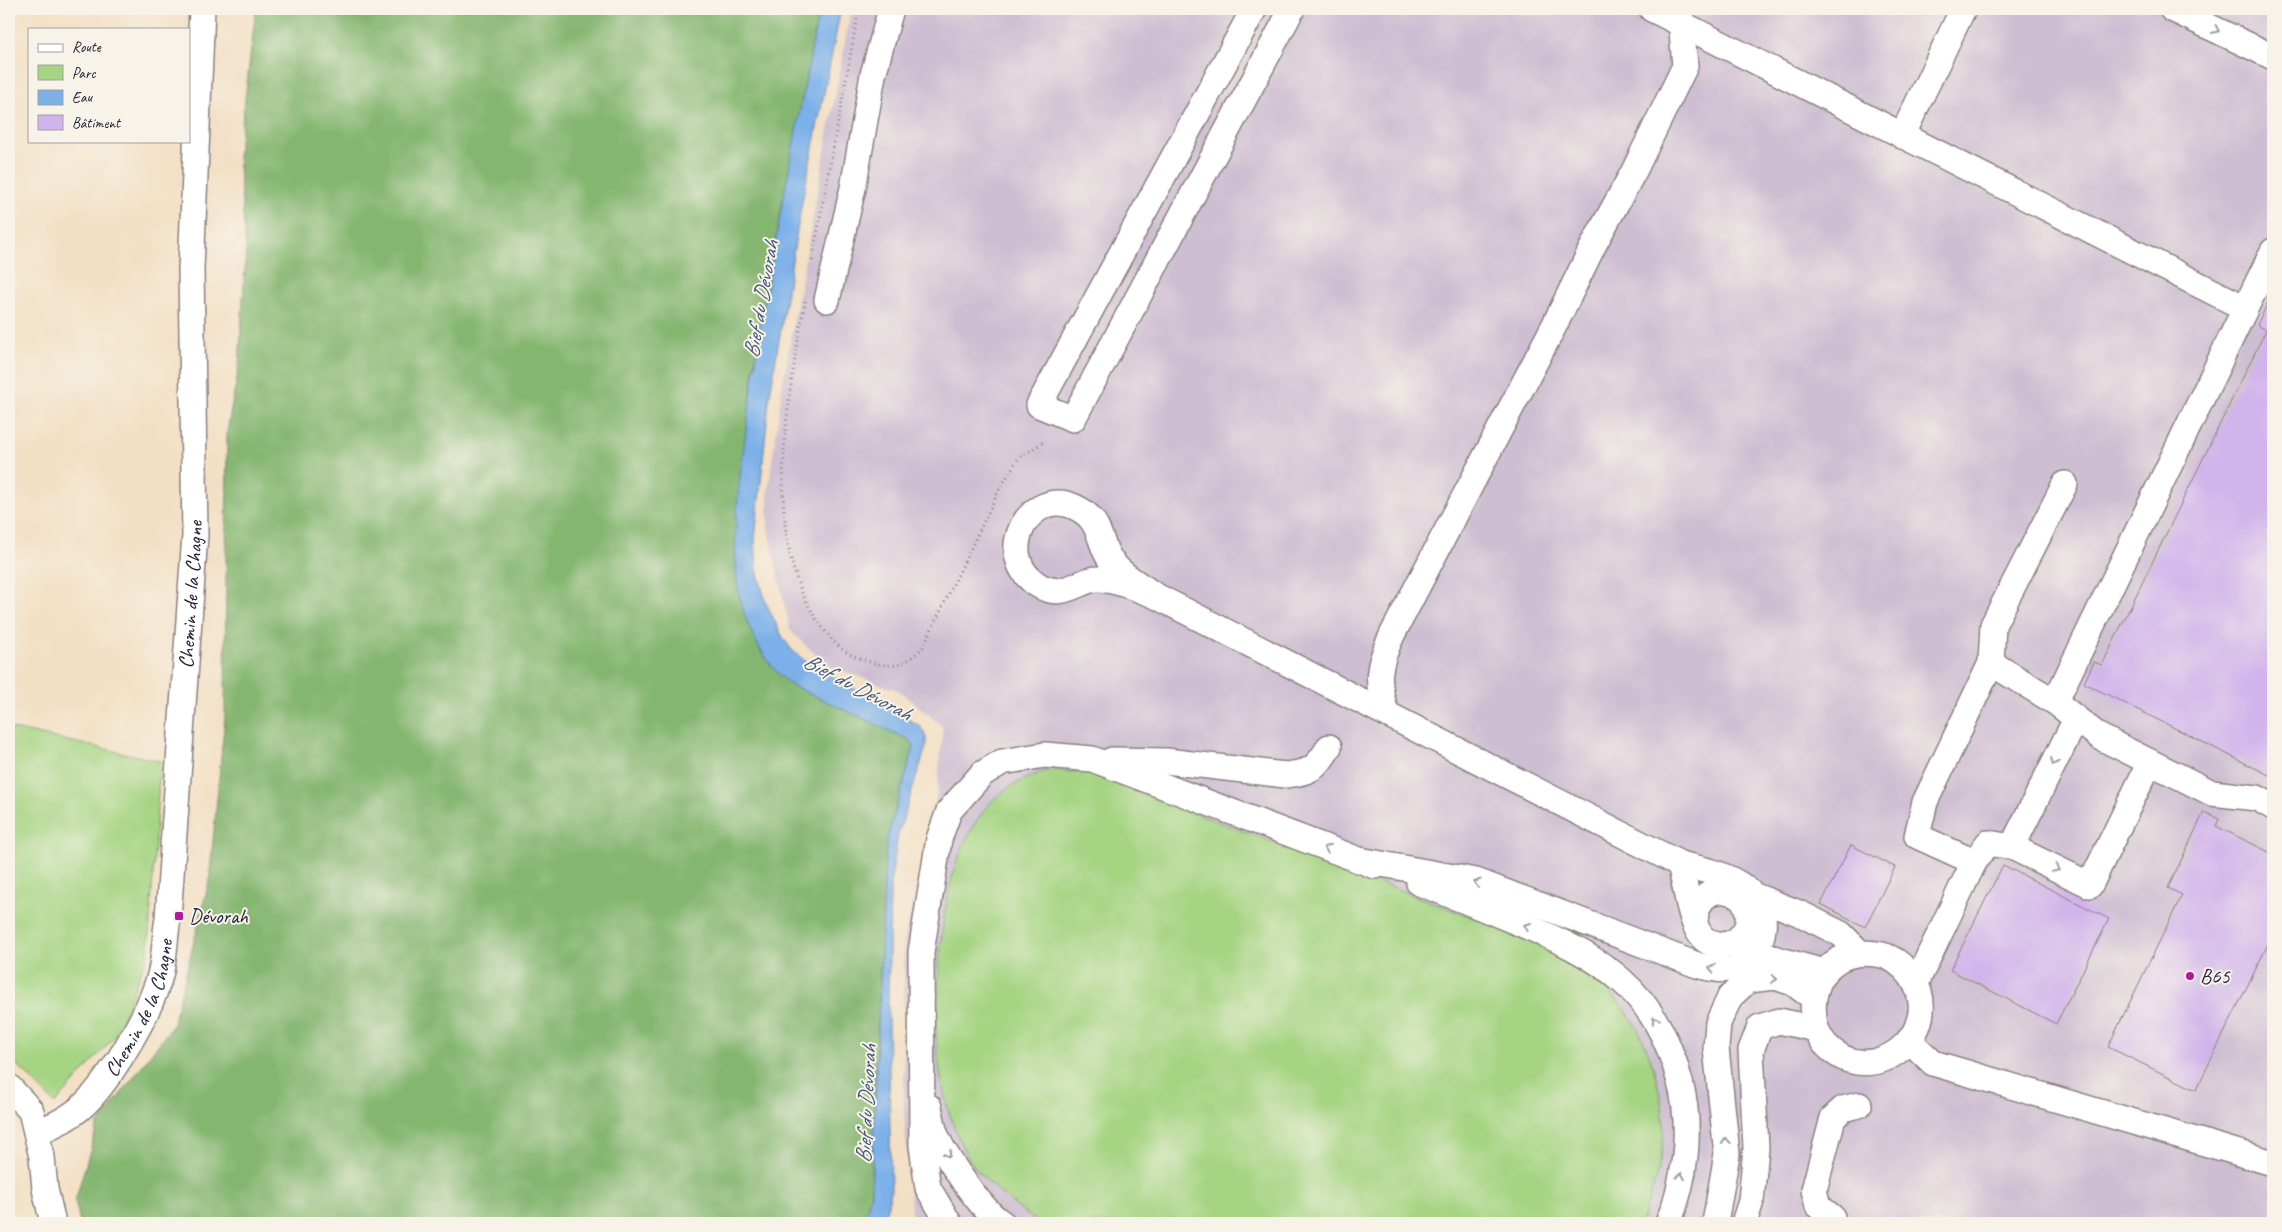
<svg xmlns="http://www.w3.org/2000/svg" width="2282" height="1232" font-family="Caveat,sans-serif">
<rect width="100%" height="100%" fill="#f7f3e8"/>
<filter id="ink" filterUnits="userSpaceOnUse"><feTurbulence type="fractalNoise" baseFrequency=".02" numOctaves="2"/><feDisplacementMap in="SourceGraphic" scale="10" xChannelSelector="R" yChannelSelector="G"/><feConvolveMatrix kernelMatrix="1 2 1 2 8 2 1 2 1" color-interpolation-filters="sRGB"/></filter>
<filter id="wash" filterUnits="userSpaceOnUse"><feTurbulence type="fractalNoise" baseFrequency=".0096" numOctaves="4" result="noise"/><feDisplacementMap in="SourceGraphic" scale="20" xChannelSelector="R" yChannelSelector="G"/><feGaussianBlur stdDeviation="1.12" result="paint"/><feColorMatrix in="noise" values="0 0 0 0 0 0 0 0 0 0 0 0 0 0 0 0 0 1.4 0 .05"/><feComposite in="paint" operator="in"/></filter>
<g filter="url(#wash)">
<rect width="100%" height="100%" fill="#f3dfc3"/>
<path fill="#cebed2" d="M851,9H2273V1223H912L904,1112V941L936,802L943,727L900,691L826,665L790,630L768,527V492L783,381Z"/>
<g fill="#a5d482" stroke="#647b5e">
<path d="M9,728L160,761L148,955L115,1036L55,1104L9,1056Z"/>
<path d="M1048,770L1086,772L1562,951C1615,992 1643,1019 1658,1086C1662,1104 1665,1125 1663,1143C1660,1171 1650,1197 1641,1223H1040C1022,1213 980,1178 970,1161C948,1124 938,1077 936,1034C935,1017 937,998 938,981C942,921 947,858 985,809C1002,787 1024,779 1048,770Z"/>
</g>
<path fill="#84b670" stroke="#536c56" d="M256,9H819L754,368L738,510L737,582L747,618L761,652L791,685L908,739L912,742L914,747L887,839L885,859L871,1194L864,1223H80L75,1201L98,1124L173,1025L209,882L225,716L227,432L239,366L246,249L238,156Z"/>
<path fill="#7bb0e9" stroke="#4e6992" d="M819,9H841L800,212L769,401L755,540L757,569L766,603L783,638L792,650L805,661L920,726L926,736V747L898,835L890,885L888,1013L891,1192L883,1223H864L871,1194L885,859L887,839L914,747L912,742L908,739L791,685C762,664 740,616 737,580C731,522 742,461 750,403C767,271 795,140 819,9Z"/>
<g id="blocks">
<g fill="#d1b4eb">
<path d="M2273,292V777L2084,683L2094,662L2102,665L2266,330L2257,325Z"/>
<path d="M2204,812L2219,819L2216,826L2273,854V934L2196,1090L2108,1047L2182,895L2168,888Z"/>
<path d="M1851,845L1895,867L1865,927L1821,904Z"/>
<path d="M2003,865L2109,919L2056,1024L1950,970Z"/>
</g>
</g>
</g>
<g filter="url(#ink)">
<use href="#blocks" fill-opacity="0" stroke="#8a807f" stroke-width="1"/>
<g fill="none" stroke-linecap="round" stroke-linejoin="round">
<defs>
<g id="minor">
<path d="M1254,9L1039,405L1073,419L1292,9"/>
<path d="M1652,9L2245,308"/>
<path d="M2172,9L2273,57"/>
<path d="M1902,136L1963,9"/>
<path d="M827,300L853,188L873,75L891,9"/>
<path d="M1154,595C1137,589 1118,580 1099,579C1080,578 1064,601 1038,585C992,556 1029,486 1075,507C1100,519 1097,535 1108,556C1117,573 1139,584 1154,595L1680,864C1706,870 1733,875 1753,895C1772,913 1763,953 1742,965C1727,973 1712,969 1697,965L1476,881L1359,860"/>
<path d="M1991,663L2055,702L2100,737L2212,793L2257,798L2273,807"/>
<path d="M2055,702L2273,251"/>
<path d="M1386,713C1376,680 1377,667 1392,635L1555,324L1594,244L1634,171L1685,66L1680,9"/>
<path d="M1112,760L1166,761L1285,775C1310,773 1317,768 1329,747"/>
<path d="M2012,847L2076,719"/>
<path d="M1974,862L1917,836L1925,802L1991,663L1993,625L2065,484"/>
<path d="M1680,864C1685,884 1689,914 1698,931C1716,963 1766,935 1742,898C1718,882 1696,894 1695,922"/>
<path d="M1419,883C1451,895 1483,908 1514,921C1599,956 1656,987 1680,1082C1692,1127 1686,1180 1668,1223"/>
<path d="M1755,896L1801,914L1841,934L1860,953"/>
<path d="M1755,953L1824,972"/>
<path d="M1916,983L1974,862L1988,843L2012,847L2090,885L2150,762"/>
<path d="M1910,1041L1933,1063L2273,1163"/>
<path d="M9,1087L31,1111L42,1157L45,1189L53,1223"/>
<path d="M929,1107C931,1115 932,1122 934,1130C942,1153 981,1210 1002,1223"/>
<path id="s1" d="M37,1132C50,1127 63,1121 74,1113C106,1091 153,1008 161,971C165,953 165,935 168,918L195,535L191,269L202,9"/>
<path d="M1832,1217L1818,1206L1814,1190L1833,1118L1843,1109L1859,1105"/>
<path d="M949,1223L928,1188L922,1146L921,952L939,839L949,811L982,774L1002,762L1045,755L1092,759L1375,866"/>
<path d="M1715,1223L1727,1154L1716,1048L1718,1023L1730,997L1748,980L1775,977L1793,983L1812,997"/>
<path d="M1744,1223L1751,1201L1756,1148L1751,1050L1760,1027L1779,1021L1816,1029C1819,1034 1822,1041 1826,1045C1872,1094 1949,1031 1911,976C1903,965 1890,955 1876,954C1828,948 1805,986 1816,1029"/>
</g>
</defs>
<use href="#minor" stroke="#8a807f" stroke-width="28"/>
<g stroke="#8a807f" stroke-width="3" stroke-dasharray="1 4" stroke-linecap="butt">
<path d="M812,261L859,9"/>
<path d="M805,301C788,396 758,547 823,628C831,639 837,647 850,654C863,660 881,667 897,665C905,664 916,653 922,649L1000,488L1018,459L1043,442"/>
</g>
<use href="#minor" stroke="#fff" stroke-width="25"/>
</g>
<defs><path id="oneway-chevron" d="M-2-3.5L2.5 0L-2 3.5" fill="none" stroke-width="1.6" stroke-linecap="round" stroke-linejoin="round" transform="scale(1.25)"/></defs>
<g stroke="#9c9ca7">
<use href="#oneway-chevron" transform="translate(2216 30) rotate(25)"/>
<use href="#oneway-chevron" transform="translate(2054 762) rotate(116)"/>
<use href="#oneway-chevron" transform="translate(1327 848) rotate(-159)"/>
<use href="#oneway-chevron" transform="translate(2056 869) rotate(26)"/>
<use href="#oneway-chevron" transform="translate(1477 883) rotate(-163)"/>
<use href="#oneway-chevron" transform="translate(1527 926) rotate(-157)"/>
<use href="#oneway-chevron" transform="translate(1712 968) rotate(-168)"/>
<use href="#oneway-chevron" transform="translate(1774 979) rotate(4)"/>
<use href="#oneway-chevron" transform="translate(1655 1020) rotate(-124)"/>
<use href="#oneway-chevron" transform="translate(1726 1141) rotate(-96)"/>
<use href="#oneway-chevron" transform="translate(948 1154) rotate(60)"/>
<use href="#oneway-chevron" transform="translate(1681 1176) rotate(-79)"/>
</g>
</g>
<g fill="#b5179e" stroke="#f7f3e8" stroke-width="2">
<rect x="174" y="911" width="10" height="10" rx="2.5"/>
<circle cx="2190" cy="976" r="5"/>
</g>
<g text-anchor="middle" stroke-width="4" stroke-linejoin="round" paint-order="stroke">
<g font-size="21" fill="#22223b" stroke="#f7f3e8">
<text dy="7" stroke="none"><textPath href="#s1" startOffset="588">Chemin de la Chagne</textPath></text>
<text dy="7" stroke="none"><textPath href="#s1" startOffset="168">Chemin de la Chagne</textPath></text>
</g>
<g font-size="21" fill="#22223b" stroke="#f7f3e8" text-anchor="start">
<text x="189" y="923">Dévorah</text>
<text x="2200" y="983">B65</text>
</g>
<g font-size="22" font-style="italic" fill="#415478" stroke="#f7f3e8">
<text transform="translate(760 299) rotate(-80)" y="8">Bief du Dévorah</text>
<text transform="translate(858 686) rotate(28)" y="8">Bief du Dévorah</text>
<text transform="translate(865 1104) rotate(-87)" y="8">Bief du Dévorah</text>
</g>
</g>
<rect width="2282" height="1232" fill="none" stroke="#f7f3e8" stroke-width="30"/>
<rect x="28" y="28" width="162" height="115" fill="#f7f3e8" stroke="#a29fa3"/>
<rect x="38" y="44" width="25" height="8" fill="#ffffff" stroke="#a29fa3"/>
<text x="72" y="52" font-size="15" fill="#22223b">Route</text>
<rect x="38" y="65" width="25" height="15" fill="#a5d482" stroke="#a29fa3"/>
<text x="72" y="78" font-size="15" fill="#22223b">Parc</text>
<rect x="38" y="90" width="25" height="15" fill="#7bb0e9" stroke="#a29fa3"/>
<text x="72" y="102" font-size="15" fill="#22223b">Eau</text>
<rect x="38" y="115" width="25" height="15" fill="#d1b4eb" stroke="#a29fa3"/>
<text x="72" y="128" font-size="15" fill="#22223b">Bâtiment</text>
</svg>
